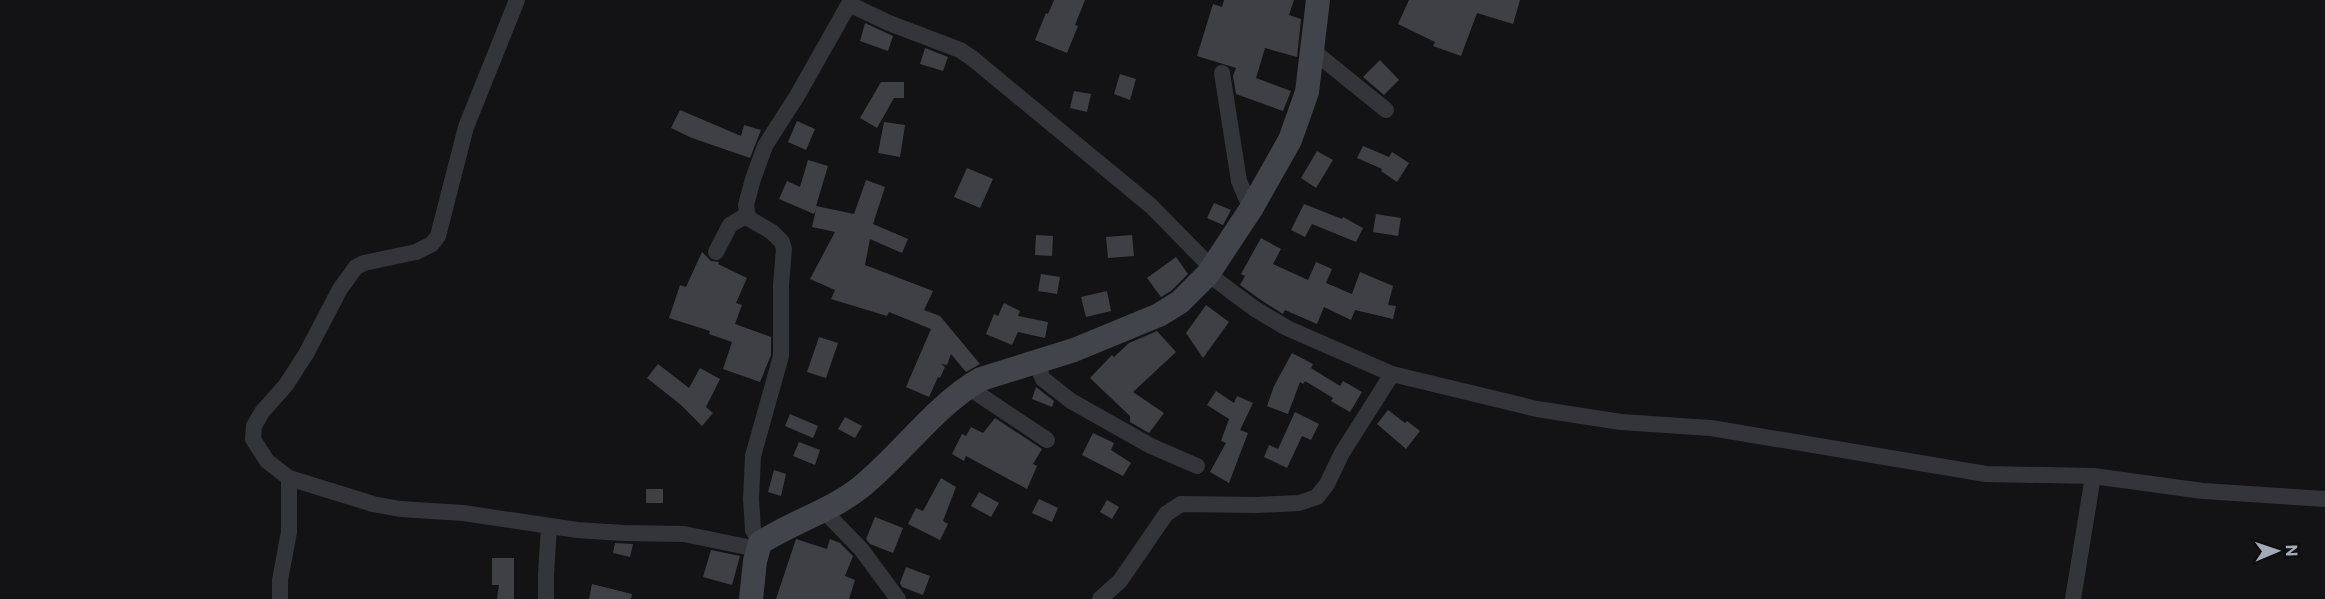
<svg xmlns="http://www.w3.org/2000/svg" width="2325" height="599" font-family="Commissioner,sans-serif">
<rect width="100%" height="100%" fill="#131315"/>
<g fill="#3f4045">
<path d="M1054,0H1085L1075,25L1078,26L1067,53L1035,40L1046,13L1048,14Z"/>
<path d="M1224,0H1294L1289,15L1301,19L1297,57L1265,48L1256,78L1291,91L1283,111L1236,94L1233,76L1236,68L1197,56L1213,4L1222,7Z"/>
<path d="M1409,0H1520L1513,24L1477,13L1461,56L1433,46L1435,42L1398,24Z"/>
<path d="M865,23L893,36L888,51L860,41Z"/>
<path d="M925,48L948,57L943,71L920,64Z"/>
<path d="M1380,60L1399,80L1384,95L1363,77Z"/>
<path d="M1120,74L1136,79L1130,100L1114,94Z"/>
<path d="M881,82H904V98H894L877,128L860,118Z"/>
<path d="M1074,91L1091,94L1087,112L1070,108Z"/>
<path d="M680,110L741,136L744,125L761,130L750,158L692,138L671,128Z"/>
<path d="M797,121L815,129L806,150L788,142Z"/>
<path d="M884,122L905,125L900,157L878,153Z"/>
<path d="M1363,146L1389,157L1392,152L1409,163L1397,182L1381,171L1382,169L1357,158Z"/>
<path d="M1317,151L1333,160L1316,188L1301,178Z"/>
<path d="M808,160L828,166L816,206L854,214L866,180L885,187L873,224L908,239L902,253L870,239L865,265L933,291L924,310L940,316L980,364L966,372L951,354L947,365L941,364L945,367L940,378L938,377L929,397L906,387L931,329L889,312L887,316L831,299L835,290L810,279L835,232L812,227L816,209L814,214L779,199L787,181L800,187Z"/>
<path d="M967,168L993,179L980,208L954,197Z"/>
<path d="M1214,203L1231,210L1223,225L1207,218Z"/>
<path d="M1304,204L1342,219L1343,217L1363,228L1356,242L1312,224L1305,237L1291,230Z"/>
<path d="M1376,214L1401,218L1398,236L1373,232Z"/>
<path d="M1036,235L1053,236L1052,256L1035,255Z"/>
<path d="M1132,235L1134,256L1108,258L1106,237Z"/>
<path d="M1261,238L1281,249L1273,264L1308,280L1316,262L1332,269L1326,283L1352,294L1360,272L1393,286L1388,305L1396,306L1393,319L1355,310L1351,320L1324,307L1317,324L1285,310L1283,314L1261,300L1240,285L1245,276L1241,274Z"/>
<path d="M702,252L711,261L719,262L718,264L747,278L736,303L742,305L735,324L771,337V355L760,382L723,369L732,342L709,334L710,331L669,318L680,285L686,287Z"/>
<path d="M1176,257L1188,274L1171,291L1161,297L1147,278Z"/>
<path d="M1041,274L1060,277L1057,294L1038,291Z"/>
<path d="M1107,291L1111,311L1086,317L1081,297Z"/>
<path d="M1004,303L1020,311L1018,316L1048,322L1045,338L1018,332L1012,345L986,334L994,314L998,316Z"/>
<path d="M1206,305L1229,322L1203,358L1186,333Z"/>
<path d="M1157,331L1176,352L1133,392L1164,413L1149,433L1130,422V416L1090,378L1112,355L1114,357L1129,343Z"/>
<path d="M819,337L838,343L826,378L807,372Z"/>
<path d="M1292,353L1313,364L1311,368L1340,386L1343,381L1362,392L1350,412L1331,401L1333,398L1305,381L1303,384L1300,382L1288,414L1267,406L1274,386Z"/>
<path d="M658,364L689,388L700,368L720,379L706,407L713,413L702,426L681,405L647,378Z"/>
<path d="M1036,387L1054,401L1052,407L1032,399Z"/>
<path d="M1216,391L1234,403L1237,396L1253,403L1240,430L1248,433L1229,483L1210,472L1226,443L1221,441L1229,419L1207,405Z"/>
<path d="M1388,410L1405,423L1407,421L1420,431L1406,449L1377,424Z"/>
<path d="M1295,412L1319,424L1311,440L1302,436L1287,468L1264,457L1269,445L1278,449Z"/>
<path d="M790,414L818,426L813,438L785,426Z"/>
<path d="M845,417L862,426L855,438L838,429Z"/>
<path d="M995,418L1042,449L1033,464L1037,466L1027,489L966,456L964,461L952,454L962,434L966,436L971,427L983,433Z"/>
<path d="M1093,433L1114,443L1111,450L1131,463L1123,476L1082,455Z"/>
<path d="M799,442L820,450L815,465L793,456Z"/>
<path d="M774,470L786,474L781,496L768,492Z"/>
<path d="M941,478L956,487L943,521L948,524L940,540L908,524L916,508L923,511Z"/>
<rect x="646" y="489" width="17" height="14"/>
<path d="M979,492L999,503L991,517L971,506Z"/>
<path d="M1039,499L1058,508L1052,522L1032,513Z"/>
<path d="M1107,500L1119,507L1112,519L1100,512Z"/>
<path d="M875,517L903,528L893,553L870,544L866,539Z"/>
<path d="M796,539L827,549L830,539L840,543L853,556L845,576L855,580L849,599H776Z"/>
<path d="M615,543L633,544L630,557L613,553Z"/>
<path d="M711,550L740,556L732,585L703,577Z"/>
<path d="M492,558H514V599H497L499,585H492Z"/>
<path d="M906,567L930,576L923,595L902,587L900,583Z"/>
<path d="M592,584L632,594L631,599H589Z"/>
</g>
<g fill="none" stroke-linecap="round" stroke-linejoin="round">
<g stroke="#33353a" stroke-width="16">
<path d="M517,0L466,127L438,236L432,244L416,252L364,263L356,267L340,289L306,354L286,385L262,412L254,426L253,439L267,461L289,478L373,504L400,509L463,513L577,530L624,533L684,534L757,549"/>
<path d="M1312,50L1386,110"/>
<path d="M1222,73L1239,181L1251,209"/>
<path d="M716,252L730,225L747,215"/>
<path d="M1208,274L1255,309L1287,328L1392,374L1537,409L1621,422L1711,428L1986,474L2093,476L2203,491L2325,499"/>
<path d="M1039,360V370L1043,379L1071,401L1151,446L1197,466"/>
<path d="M968,387L1047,440"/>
<path d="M823,510L861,549L898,599"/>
<path d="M760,543L753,530L751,499L753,456L781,356V285L784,249L782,242L772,232L748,218L746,205L753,179L765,146L797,96L849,4L889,23L960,50L972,58L1151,206L1212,268"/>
<path d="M280,599V580L289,532V478"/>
<path d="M546,599V574L549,526"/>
<path d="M1100,599L1120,581L1166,514L1181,504L1257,505L1299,503L1317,497L1327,484L1342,453L1392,374"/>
<path d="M2073,599L2093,476"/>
</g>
<path stroke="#41444a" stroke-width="24" d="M751,599L755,561L760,543C792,522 831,511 861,487C903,453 934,406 981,379L1074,350L1159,315L1180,302L1208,274L1251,209L1290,140L1307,92L1318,0"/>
</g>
<g transform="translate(2277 551) rotate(88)" stroke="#0e0e10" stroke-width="4.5" paint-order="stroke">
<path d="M0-4.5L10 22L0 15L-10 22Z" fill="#a3aab6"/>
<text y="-9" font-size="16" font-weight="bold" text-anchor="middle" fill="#a3aab6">N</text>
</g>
</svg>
